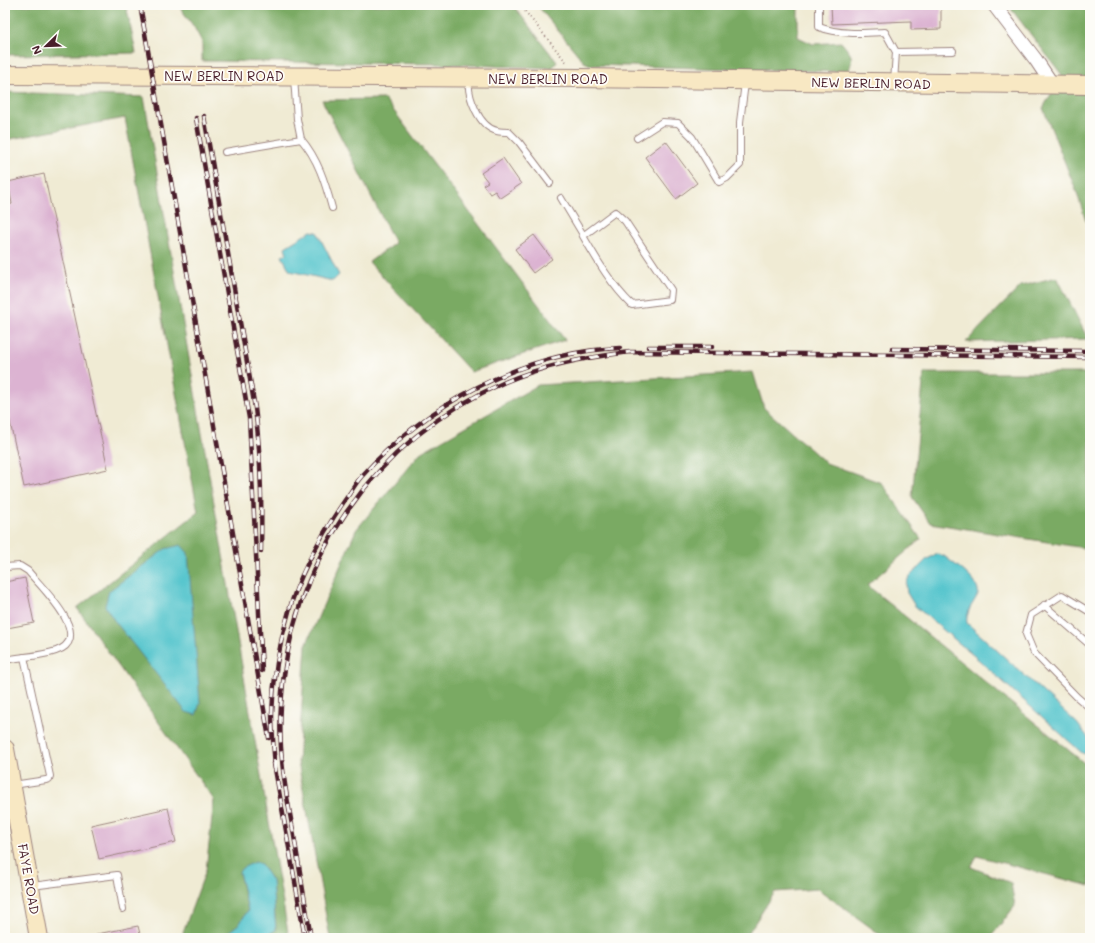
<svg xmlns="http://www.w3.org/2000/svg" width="1095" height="943" font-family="Mali,sans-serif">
<rect width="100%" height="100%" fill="#fdfcf7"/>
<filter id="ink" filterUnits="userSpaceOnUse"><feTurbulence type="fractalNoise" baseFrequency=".025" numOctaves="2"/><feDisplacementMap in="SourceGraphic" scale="8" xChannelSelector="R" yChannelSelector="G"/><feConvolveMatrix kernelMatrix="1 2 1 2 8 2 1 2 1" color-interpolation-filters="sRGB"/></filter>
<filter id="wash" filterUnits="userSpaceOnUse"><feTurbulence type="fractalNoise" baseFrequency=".012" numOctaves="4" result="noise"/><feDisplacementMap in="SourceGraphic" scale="16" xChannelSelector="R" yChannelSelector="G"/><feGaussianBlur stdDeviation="0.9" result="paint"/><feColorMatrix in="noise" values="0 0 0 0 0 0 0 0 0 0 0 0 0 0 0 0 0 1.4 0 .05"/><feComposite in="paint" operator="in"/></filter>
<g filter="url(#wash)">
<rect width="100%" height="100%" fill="#f0ebd4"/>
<g fill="#7aaa63" stroke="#626447">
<path d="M5,5H126L136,53L5,55Z"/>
<path d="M178,5H513L557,62L552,68L438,64L202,61V42L194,27Z"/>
<path d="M537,5H798V37L813,44L841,42C851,54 855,56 848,72L591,65L584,62Z"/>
<path d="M1008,5H1090V234L1077,193L1043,108L1062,75Z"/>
<path d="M5,92L144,97L289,938H261L276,930L272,881L239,872L248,910L240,923L221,938H186L183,932L206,870L214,800L77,608L198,512L125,118L5,140Z"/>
<path d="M385,99L565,340L471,372L369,262L395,243L322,100Z"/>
<path d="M1057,277L1088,339L966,342L1021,286Z"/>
<path d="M753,372L764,408L826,463L882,483L921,539L867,585L1088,766L1090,765V886L977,856L971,867L1011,883L1015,906L990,938H885L818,889L775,892L745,938H330L298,762L306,645L356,530L420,453L538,385Z"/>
<path d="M924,373H1090V549L930,523L912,497Z"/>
</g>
<g fill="#59c6ce" stroke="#52727c">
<path d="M311,231L317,232L339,275L333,281L290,271L282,256L287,254L285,247Z"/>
<path d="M181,545L188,553L200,703L196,715L186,712L114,620L105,606L109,591L165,549Z"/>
<path d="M938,554L944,556C954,564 981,581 978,594C976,599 972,604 970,608C968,614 966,617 967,623L1077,723L1090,740V755L1082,753L980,661L915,606L907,593L906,584L909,577L927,559Z"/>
<path d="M255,862L261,864L272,881L276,930L261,938H221L240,923L248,910L239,872L242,868Z"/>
</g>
<g id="blocks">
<g fill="#dcb3d2">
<path d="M831,5H941V29L911,30V21L832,24Z"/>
<path d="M666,141L697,183L676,199L645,157Z"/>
<path d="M503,158L521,184L500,198L495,191L490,194L483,185L488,182L481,173Z"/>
<path d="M44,174L108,469L24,487L5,399V206L12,204L8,182Z"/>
<path d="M534,235L552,259L533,273L515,249Z"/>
<path d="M25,578L34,623L7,628L5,619V582Z"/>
<path d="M168,808L176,842L99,859L91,825Z"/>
<path d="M138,926L141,938H97V934Z"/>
</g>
</g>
</g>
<g filter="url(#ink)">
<use href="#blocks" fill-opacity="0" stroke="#9d8580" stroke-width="1"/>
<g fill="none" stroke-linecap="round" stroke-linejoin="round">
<defs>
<g id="lane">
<path d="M819,5V27C840,35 864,33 885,32L896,52L894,82"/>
<path d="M896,52L953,51"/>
<path d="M469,80C467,96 479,127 497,131C501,132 505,132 509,132L519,142L550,183"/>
<path d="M637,138L662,122L678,123L692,137L719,182L727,178L740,165V122L745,83"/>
<path d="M301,139C318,159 325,182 332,208"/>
<path d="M225,152L301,139L297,119L294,78"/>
<path d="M561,198L582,233L583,236C597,260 612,286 632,305L670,300L671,290L625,221L615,212L583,236"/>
<path d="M5,567L20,566L28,571C40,586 96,638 56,651C42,656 21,657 5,660"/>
<path d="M1044,605L1090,645"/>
<path d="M1090,612L1062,595L1031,615L1026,634L1034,653L1077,697L1090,708"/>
<path d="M13,785L46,780L49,779L50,776L24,657"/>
<path d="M32,886L117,875L123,909"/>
</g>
<path id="street" d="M994,5L1036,60L1052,84"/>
<g id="secondary">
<path d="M5,75L579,78L1090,85"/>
<path d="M5,749L39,938"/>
</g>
</defs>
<use href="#lane" stroke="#9d8580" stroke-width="8"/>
<use href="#street" stroke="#9d8580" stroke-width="15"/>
<use href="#secondary" stroke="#9d8580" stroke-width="20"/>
<path stroke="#9d8580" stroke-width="2" stroke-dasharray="1 3" stroke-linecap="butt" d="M520,5L567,63"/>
<use href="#lane" stroke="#fff" stroke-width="6"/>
<use href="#street" stroke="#fff" stroke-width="13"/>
<use href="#secondary" stroke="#f8e8c3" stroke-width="18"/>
<defs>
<g id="rail">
<path d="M140,5L269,738"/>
<path d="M204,116L255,408C261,455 262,503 261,551"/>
<path d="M196,118L249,418L262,671"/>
<path d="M648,347H712"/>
<path d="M892,349L1090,351"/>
<path d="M274,763L305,938"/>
<path d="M275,769C274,751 272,732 272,714C273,679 279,645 289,611C300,571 322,534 345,500C351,492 355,484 361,477C425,405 522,352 620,348"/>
<path d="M311,938C305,902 299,866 293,830C285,789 278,748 281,706C289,563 373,440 505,382C544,365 588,357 630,352L1090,357"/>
</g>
</defs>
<use href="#rail" stroke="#4a1f2b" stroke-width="4.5"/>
<use href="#rail" stroke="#fdfcf7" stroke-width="3" stroke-dasharray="9" stroke-linecap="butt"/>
</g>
</g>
<g text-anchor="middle" stroke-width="3.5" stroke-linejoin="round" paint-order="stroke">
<g font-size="13" fill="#4a1f2b" stroke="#fdfcf7">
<text x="224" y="81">NEW BERLIN ROAD</text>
<text x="548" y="84">NEW BERLIN ROAD</text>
<text transform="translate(871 83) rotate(1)" y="5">NEW BERLIN ROAD</text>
<text transform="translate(29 879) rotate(80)" y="5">FAYE ROAD</text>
</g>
</g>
<rect width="1095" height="943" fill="none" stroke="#fdfcf7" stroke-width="20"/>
<g transform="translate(46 46) rotate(247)" stroke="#fdfcf7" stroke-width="3" paint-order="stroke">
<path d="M0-3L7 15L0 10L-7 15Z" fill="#4a1f2b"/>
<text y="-6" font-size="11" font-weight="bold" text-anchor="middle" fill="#4a1f2b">N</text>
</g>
</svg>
